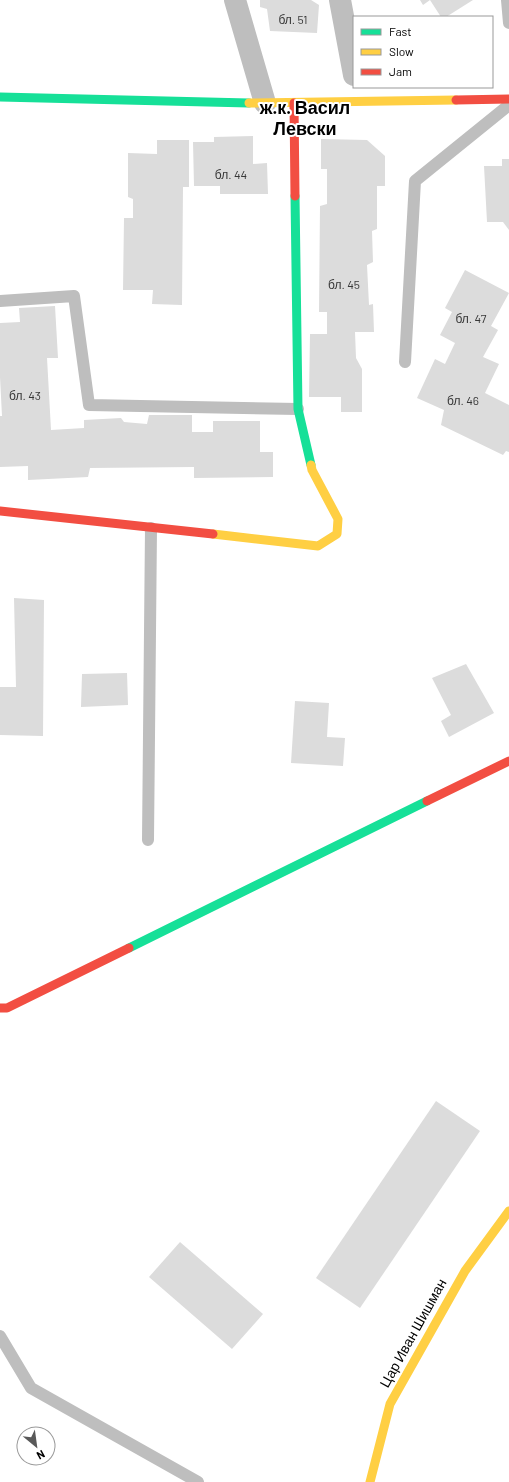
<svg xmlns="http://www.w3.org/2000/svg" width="509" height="1482" font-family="Barlow,sans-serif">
<rect width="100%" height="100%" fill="#fff"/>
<g fill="#dcdcdc">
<path d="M260,0H311L319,5L317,33L270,31L267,9L260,7Z"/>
<path d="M420,0H473L446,17H441L430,0L423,5Z"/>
<path d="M253,136V164L267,163L268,194H220V186H194L193,142H214V137Z"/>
<path d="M321,139L367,140L385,156V186H377V229L372,231L373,262L367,265L369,305L373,304L374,332H355L356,358L362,369V412H341V397H309L310,334H327V312H319L320,206L327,204V169H321Z"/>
<path d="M157,140H189V187H183L182,305L152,304L153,290H123L124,218H133V199L128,197V153L157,154Z"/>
<path d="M502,159H509V230L503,222H487L484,166H502Z"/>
<path d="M465,270L509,293L491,326L498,330L483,357L499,364L485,393L509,405V452L506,451L503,455L441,425L444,410L417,398L435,359L445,364L455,343L440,335L452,312L445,308Z"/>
<path d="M55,306L58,358H47L51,430L84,428V420L121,418L124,422L147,424L149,415H192V432H213V421H260V452H273V477L194,478V467L90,468L88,477L28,480V466L0,467V416H2L0,377V323L20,322L19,308Z"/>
<path d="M14,598L44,600L43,736L0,735V687H16Z"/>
<path d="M466,664L494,713L449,737L441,721L451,715L432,678Z"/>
<path d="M127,673L128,705L81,707L82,674Z"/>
<path d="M295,701L329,703L327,737L345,738L343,766L291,763Z"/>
<path d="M436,1101L480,1131L360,1308L316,1278Z"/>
<path d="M180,1242L263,1314L232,1349L149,1277Z"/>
</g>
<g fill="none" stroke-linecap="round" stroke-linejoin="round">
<g stroke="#bebebe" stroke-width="12">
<path d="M507,0L509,23"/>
<path d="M0,301L74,296L89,405L298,409"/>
<path d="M405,362L415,181L509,105"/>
<path d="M148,840L151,528"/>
<path d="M0,1336L31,1388L198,1482"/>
</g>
<g stroke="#bebebe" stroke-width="22">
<path d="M235,0L265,103"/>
<path d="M340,0L354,75"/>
</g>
<g stroke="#16e098" stroke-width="9">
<path d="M0,97L249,103"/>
<path d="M295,196L298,409L311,465"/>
<path d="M129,948L427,801"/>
</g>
<g stroke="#ffcf43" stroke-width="9">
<path d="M249,103L456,100"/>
<path d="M213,534L318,546L337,534L338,519L312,470L311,465"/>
<path d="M370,1482L390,1404L465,1271L509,1211"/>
</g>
<g stroke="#f24e42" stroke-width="9">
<path d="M456,100L509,99"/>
<path d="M294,103L295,196"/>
<path d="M0,511L213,534"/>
<path d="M427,801L509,761"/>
<path d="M0,1008H7L129,948"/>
</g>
</g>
<g text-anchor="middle" stroke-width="4" stroke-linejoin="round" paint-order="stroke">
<g font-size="12" fill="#373737">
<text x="293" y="24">бл. 51</text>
<text x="231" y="179">бл. 44</text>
<text x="344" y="289">бл. 45</text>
<text x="471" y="323">бл. 47</text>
<text x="25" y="400">бл. 43</text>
<text x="463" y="405">бл. 46</text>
</g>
<g font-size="14" fill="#000" stroke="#fff">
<text transform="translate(413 1333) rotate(-61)" y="5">Цар Иван Шишман</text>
</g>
<g font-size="18" font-weight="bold" fill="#000" stroke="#fff">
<text x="305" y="114">ж.к. Васил<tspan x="305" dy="21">Левски</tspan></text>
</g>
</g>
<rect x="353" y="16" width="140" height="72" fill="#ffffff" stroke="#999999"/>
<rect x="361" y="29" width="20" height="6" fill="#16e098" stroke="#999999"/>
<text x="389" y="36" font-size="12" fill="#000000">Fast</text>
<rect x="361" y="49" width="20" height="6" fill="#ffcf43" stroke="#999999"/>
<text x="389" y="56" font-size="12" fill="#000000">Slow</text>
<rect x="361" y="69" width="20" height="6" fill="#f24e42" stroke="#999999"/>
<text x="389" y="76" font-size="12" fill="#000000">Jam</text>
<g transform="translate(36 1446) rotate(151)"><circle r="19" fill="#ffffff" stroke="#999999"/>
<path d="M0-3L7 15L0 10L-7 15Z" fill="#595959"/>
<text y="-6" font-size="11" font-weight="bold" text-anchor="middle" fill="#000000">N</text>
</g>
</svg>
